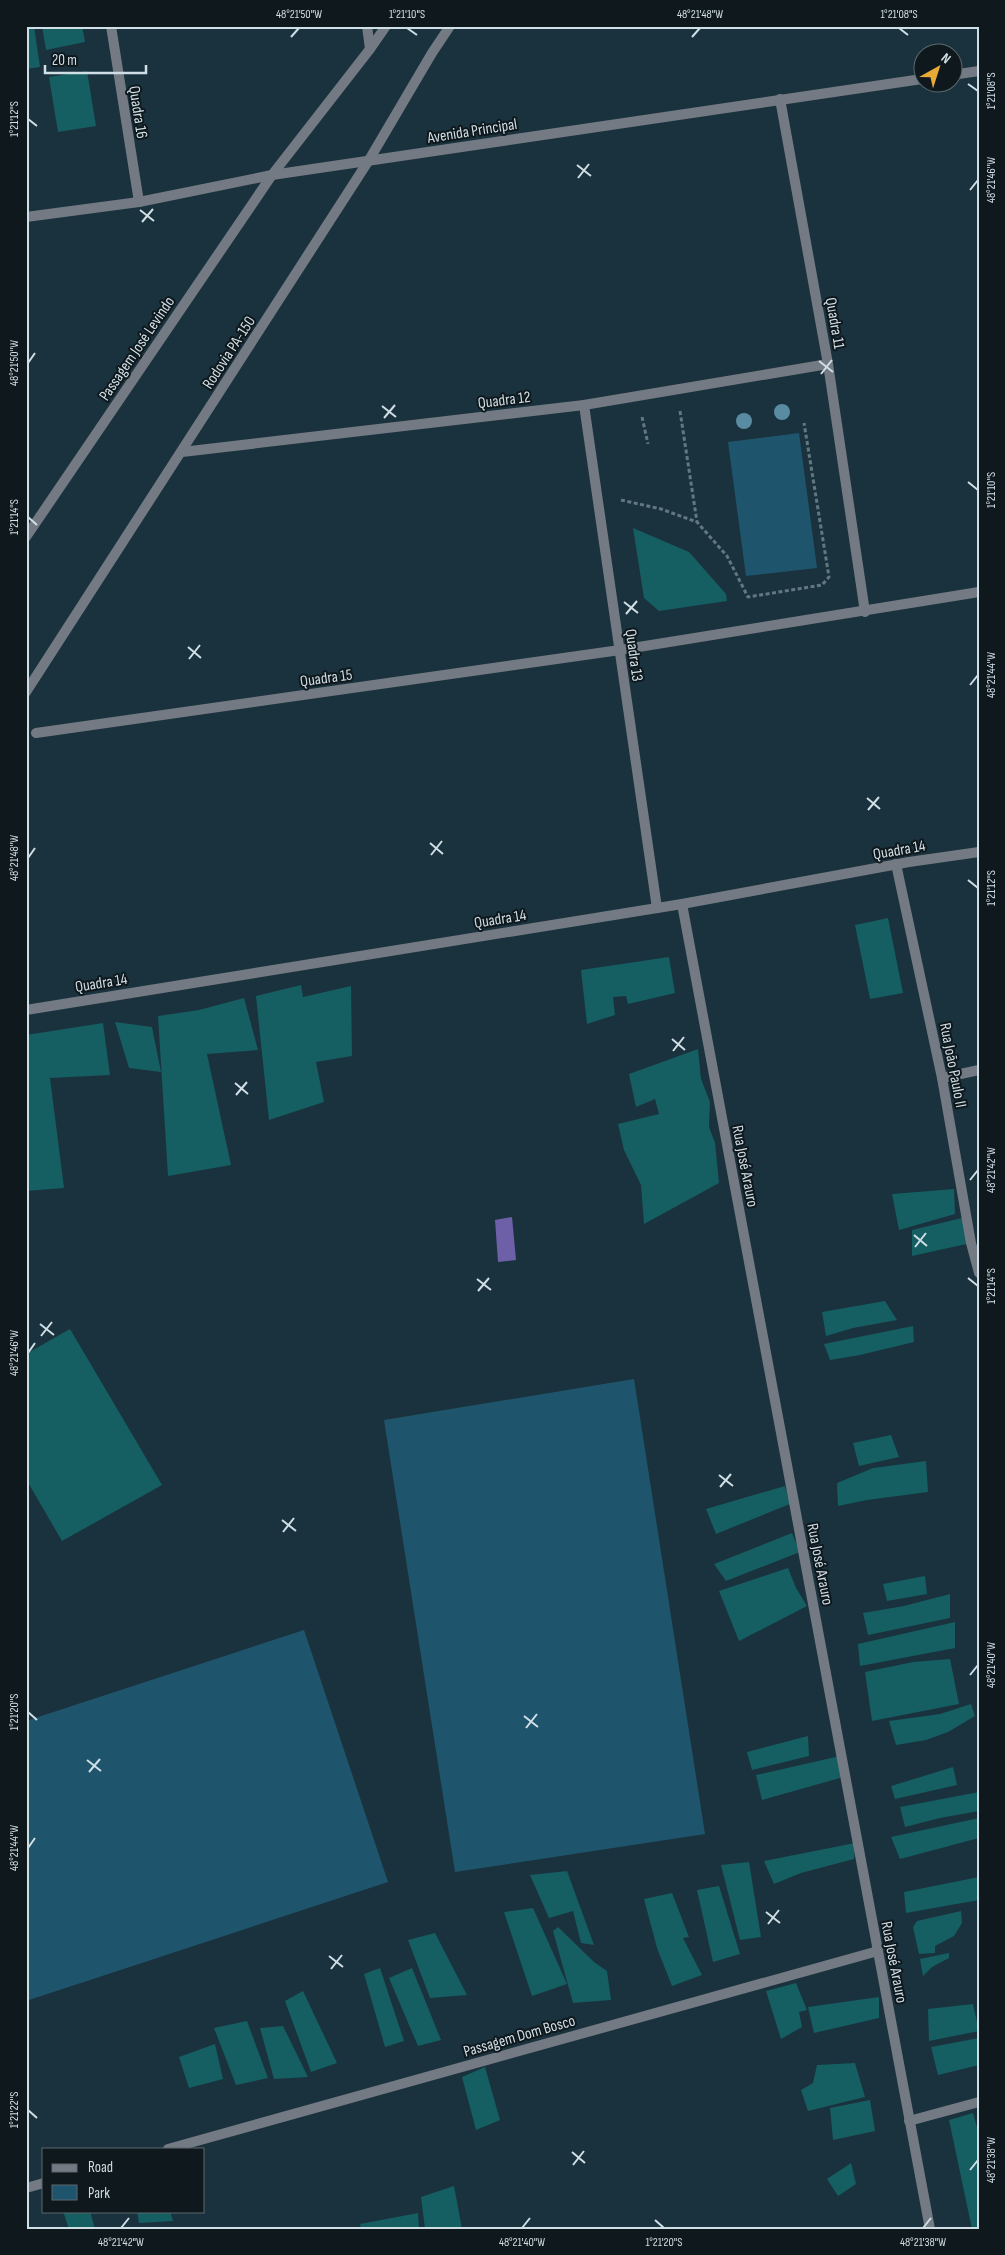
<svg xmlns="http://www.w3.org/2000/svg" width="1005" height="2255" font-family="'Sofia Sans Condensed',sans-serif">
<rect width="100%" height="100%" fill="#1a323d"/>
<g fill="#1f556c">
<path d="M799,433L817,568L746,576L728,442Z"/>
<path d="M634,1379L705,1834L455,1872L384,1420Z"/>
<path d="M304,1630L388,1882L26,2001V1721Z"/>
</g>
<path fill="#6e5fa9" d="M512,1217L516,1260L498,1262L495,1220Z"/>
<g fill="#155e62">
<path d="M26,26H34L40,67L26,69Z"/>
<path d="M42,26H82L85,42L46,50Z"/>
<path d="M87,71L96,126L58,132L49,77Z"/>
<path d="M633,528L689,552L726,594L727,601L659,611L644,598Z"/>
<path d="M888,918L903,993L870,999L855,925Z"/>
<path d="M669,957L675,993L628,1004L626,996L613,997L615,1015L587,1024L581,970Z"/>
<path d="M301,985L303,997L351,986L352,1056L316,1062L324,1102L269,1120L256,996Z"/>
<path d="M244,998L258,1050L207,1054L231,1165L168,1176L158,1016L199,1010Z"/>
<path d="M115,1022L152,1027L161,1072L129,1068Z"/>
<path d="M103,1023L110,1075L50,1078L64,1188L26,1191V1035Z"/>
<path d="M698,1049L701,1079L710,1102L709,1127L715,1143L719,1183L644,1224L641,1185L624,1150L618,1124L659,1114L655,1099L636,1107L629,1074Z"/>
<path d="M954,1189L955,1214L899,1230L892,1194Z"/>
<path d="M962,1218L971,1243L912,1256V1230Z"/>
<path d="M885,1301L897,1320L853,1328L826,1336L822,1312Z"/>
<path d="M913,1326L914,1342L860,1355L830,1360L824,1344Z"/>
<path d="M70,1329L162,1485L62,1541L26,1479V1354Z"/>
<path d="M891,1435L899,1457L859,1466L853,1443Z"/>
<path d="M926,1461L928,1492L867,1500L838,1506L837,1483L873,1468Z"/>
<path d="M785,1486L790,1504L716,1534L706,1509Z"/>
<path d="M792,1533L800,1552L726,1581L714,1564Z"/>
<path d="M788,1568L796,1588L807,1606L739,1641L719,1591Z"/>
<path d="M925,1576L927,1594L887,1601L883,1584Z"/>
<path d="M950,1594V1618L868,1635L863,1613L904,1606Z"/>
<path d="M955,1622V1648L860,1666L858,1644Z"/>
<path d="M950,1659L959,1704L872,1721L865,1672L913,1662Z"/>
<path d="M971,1704L975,1716L948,1732L926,1740L896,1745L889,1721L940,1714Z"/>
<path d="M808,1736L809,1756L752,1770L747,1752Z"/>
<path d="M840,1756V1778L762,1800L756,1775Z"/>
<path d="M953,1767L957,1785L895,1799L891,1786Z"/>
<path d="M979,1792V1811L940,1818L905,1827L900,1807Z"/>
<path d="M979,1818V1838L900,1859L891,1837Z"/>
<path d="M855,1843L854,1859L801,1873L774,1884L764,1861Z"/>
<path d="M749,1862L761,1937L740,1940L721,1865Z"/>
<path d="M567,1871L594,1945L581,1943L573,1911L549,1918L530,1875Z"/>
<path d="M979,1877V1900L906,1913L904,1892Z"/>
<path d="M719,1886L740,1954L713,1962L697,1890Z"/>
<path d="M672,1893L689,1937L683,1938L702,1975L672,1986L657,1948L644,1899Z"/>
<path d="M533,1908L567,1984L532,1996L504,1912Z"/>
<path d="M961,1911L962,1923L954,1936L935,1946V1953L919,1954L913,1927L917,1921Z"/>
<path d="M558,1927L594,1962L607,1971L611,2000L573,2003L553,1931Z"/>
<path d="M435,1933L467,1995L430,1998L408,1940Z"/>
<path d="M949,1953V1958L932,1967L923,1976L920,1959Z"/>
<path d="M380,1968L404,2041L385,2047L364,1974Z"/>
<path d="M412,1968L441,2040L418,2046L389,1978Z"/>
<path d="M796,1983L807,2010L799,2012L802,2027L781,2039L766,1991Z"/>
<path d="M303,1991L337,2063L311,2072L285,2001Z"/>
<path d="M879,1997V2018L814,2033L808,2007Z"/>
<path d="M973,2004L979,2031L929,2041L928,2009Z"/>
<path d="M247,2021L268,2078L236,2085L214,2028Z"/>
<path d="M283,2026L308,2077L274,2079L260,2028Z"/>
<path d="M979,2038V2065L938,2075L931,2047Z"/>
<path d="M215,2044L223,2079L189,2088L179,2057Z"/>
<path d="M855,2063L865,2097L808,2111L801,2090L813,2083L817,2065Z"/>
<path d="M485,2067L500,2120L476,2130L462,2077Z"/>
<path d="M870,2100L875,2131L833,2140L830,2108Z"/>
<path d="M973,2113L979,2134V2229H972L949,2120Z"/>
<path d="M851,2163L856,2184L838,2196L827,2179Z"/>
<path d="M454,2186L462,2229H425L421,2197Z"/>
<path d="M63,2211H90L95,2229H69Z"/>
<path d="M137,2211H170L173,2221L139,2223Z"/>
<path d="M418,2213L419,2229H361L360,2224Z"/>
</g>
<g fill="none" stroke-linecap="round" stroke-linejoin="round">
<g stroke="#637780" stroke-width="3" stroke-dasharray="4 2.5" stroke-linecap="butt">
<path d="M680,411L697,522"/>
<path d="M642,417L648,444"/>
<path d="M621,500L661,509L697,522L727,556L748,597L822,585L829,577L804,423"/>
</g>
<g stroke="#747a83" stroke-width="10">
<path d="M111,26L139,202"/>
<path d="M367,26L370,49"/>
<path d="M780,99L828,364L865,612"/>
<path d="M584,405L657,908"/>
<path d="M182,452L584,405L828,364"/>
<path d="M26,537L272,175L370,49L386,26"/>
<path d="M26,692L369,160L432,53L450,26"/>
<path d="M36,733L620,650L979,592"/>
<path d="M896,864L942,1078L971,1243L979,1273"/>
<path d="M682,904L930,2229"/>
<path d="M942,1078L979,1070"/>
<path d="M909,2121L979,2102"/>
<path d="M168,2149L878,1951"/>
<path d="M26,2188L44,2183"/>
</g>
<g stroke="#747a83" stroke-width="10">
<path d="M952,75L979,71"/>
<path d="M26,217L139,202L272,175L922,79"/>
<path d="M26,1010L682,904L909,862L979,852"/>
</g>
</g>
<g fill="#598ba3">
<circle cx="782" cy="412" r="8"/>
<circle cx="744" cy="421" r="8"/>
</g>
<path fill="none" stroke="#d0dee5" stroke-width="2" d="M407,28L417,35M899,28L908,35M291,37L299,28M692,37L700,28M968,84L978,91M28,119L37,126M577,165L591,176M578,178L589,164M970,190L978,180M140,210L154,221M142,222L153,209M819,361L833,372M28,363L35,353M821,374L832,360M382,406L396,417M384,418L395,405M968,482L978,490M28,517L37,525M624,602L638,613M626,614L637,601M188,647L201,658M189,659L200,645M970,685L978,675M867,798L880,809M868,810L879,797M430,843L443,854M431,855L442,841M28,858L35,848M968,880L978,888M672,1039L685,1050M673,1051L684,1037M235,1083L248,1094M236,1095L247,1082M970,1180L978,1170M914,1235L927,1246M915,1247L926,1233M968,1278L978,1286M477,1279L491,1290M478,1291L489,1278M40,1324L54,1335M41,1336L52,1322M28,1353L35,1343M719,1475L733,1486M720,1487L731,1474M282,1520L296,1531M283,1532L294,1518M970,1675L978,1665M28,1712L37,1720M524,1716L538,1727M526,1728L537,1714M87,1760L101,1771M89,1772L100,1759M28,1848L35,1838M766,1912L780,1923M768,1924L779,1910M329,1956L343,1967M331,1969L342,1955M28,2110L37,2118M572,2152L585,2163M573,2165L584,2151M970,2170L978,2160M655,2220L664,2228M121,2228L129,2218M522,2228L530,2218M923,2228L931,2218"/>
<g text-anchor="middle" stroke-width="4" stroke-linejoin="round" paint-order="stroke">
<g font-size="16" fill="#d0dee5" stroke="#0e181d">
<text transform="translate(139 112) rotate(81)" y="6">Quadra 16</text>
<text transform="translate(472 130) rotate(-9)" y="6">Avenida Principal</text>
<text transform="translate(836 323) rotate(80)" y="6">Quadra 11</text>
<text transform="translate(136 348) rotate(-56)" y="6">Passagem José Levindo</text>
<text transform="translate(228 352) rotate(-57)" y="6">Rodovia PA-150</text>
<text transform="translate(504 399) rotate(-7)" y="6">Quadra 12</text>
<text transform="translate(635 655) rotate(82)" y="6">Quadra 13</text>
<text transform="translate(326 677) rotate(-8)" y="6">Quadra 15</text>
<text transform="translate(899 849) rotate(-10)" y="6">Quadra 14</text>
<text transform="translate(500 918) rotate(-9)" y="6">Quadra 14</text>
<text transform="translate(101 982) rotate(-9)" y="6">Quadra 14</text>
<text transform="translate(954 1065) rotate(79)" y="6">Rua João Paulo II</text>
<text transform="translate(746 1166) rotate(79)" y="6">Rua José Arauro</text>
<text transform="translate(821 1564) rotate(79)" y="6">Rua José Arauro</text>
<text transform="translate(895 1962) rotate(79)" y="6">Rua José Arauro</text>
<text transform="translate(519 2035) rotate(-16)" y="6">Passagem Dom Bosco</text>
</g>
</g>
<rect width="1005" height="2255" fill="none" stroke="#0e181d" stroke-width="55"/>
<rect x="42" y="2148" width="162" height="65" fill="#0e181d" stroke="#5c676d"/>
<rect x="52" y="2164" width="25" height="8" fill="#747a83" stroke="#5c676d"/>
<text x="88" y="2172" font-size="15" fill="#d0dee5">Road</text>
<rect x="52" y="2185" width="25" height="15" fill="#1f556c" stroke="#5c676d"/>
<text x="88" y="2198" font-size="15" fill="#d0dee5">Park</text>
<g transform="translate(938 68) rotate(39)"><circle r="24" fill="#0e181d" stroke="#5c676d"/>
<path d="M0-4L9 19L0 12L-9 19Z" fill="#eaaa38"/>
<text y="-8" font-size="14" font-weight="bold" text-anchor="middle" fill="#d0dee5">N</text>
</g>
<path d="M45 65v8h101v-8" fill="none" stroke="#d0dee5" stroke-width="2.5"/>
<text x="52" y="65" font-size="15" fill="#d0dee5" stroke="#0e181d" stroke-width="4" paint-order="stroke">20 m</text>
<rect x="28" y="28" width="950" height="2200" fill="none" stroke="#d0dee5" stroke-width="2"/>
<g font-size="12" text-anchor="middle" fill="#d0dee5">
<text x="299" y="18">48°21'50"W</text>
<text x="407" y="18">1°21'10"S</text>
<text x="700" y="18">48°21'48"W</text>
<text x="899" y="18">1°21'08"S</text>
<text transform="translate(991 91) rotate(-90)" y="4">1°21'08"S</text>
<text transform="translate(14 119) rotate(-90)" y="4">1°21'12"S</text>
<text transform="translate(991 180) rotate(-90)" y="4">48°21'46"W</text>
<text transform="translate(14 363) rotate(-90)" y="4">48°21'50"W</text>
<text transform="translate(991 490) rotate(-90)" y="4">1°21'10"S</text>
<text transform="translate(14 517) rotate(-90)" y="4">1°21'14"S</text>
<text transform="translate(991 675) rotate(-90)" y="4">48°21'44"W</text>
<text transform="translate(14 858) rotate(-90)" y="4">48°21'48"W</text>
<text transform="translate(991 888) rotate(-90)" y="4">1°21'12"S</text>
<text transform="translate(991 1170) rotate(-90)" y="4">48°21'42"W</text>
<text transform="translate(991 1286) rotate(-90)" y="4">1°21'14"S</text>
<text transform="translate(14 1353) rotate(-90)" y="4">48°21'46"W</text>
<text transform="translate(991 1665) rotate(-90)" y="4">48°21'40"W</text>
<text transform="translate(14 1712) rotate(-90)" y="4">1°21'20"S</text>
<text transform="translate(14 1848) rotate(-90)" y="4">48°21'44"W</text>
<text transform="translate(14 2110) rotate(-90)" y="4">1°21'22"S</text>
<text transform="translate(991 2160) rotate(-90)" y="4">48°21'38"W</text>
<text x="121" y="2246">48°21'42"W</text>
<text x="522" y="2246">48°21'40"W</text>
<text x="664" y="2246">1°21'20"S</text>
<text x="923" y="2246">48°21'38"W</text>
</g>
</svg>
